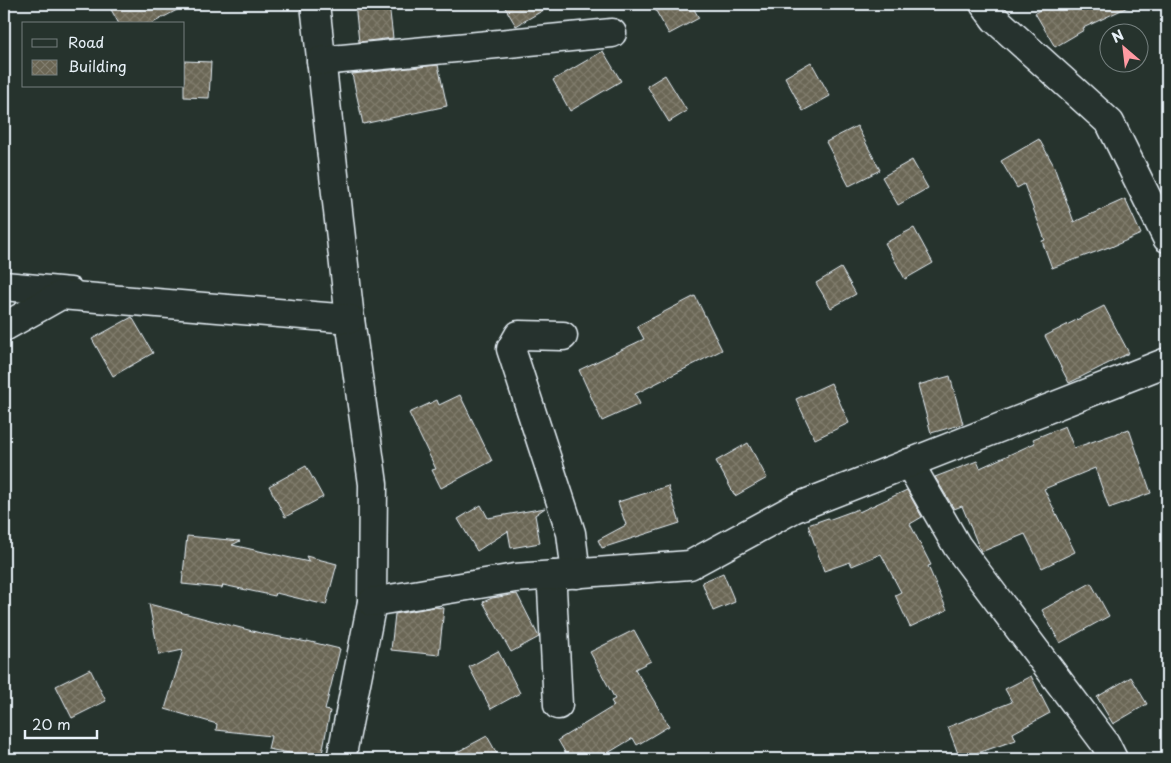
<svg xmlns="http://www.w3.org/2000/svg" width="1171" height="763" font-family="'Playpen Sans',sans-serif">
<defs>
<pattern id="building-cross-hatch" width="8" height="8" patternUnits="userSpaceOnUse" patternTransform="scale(1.25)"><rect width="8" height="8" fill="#6b6654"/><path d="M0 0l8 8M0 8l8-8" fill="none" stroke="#807c6d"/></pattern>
</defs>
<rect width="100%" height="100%" fill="#26332d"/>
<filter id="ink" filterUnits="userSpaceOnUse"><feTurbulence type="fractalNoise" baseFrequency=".02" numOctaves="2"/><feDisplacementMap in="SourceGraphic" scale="10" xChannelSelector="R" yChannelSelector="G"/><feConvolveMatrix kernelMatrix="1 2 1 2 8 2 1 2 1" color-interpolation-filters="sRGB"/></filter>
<g filter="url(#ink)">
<g fill="url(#building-cross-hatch)" stroke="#e8f1f8">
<path d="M108,4H188L151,24H119Z"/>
<path d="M355,4H389L393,38L359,42Z"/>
<path d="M503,4H554L516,26Z"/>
<path d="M652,4H691L699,18L669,34Z"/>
<path d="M1048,4H1134L1083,28L1084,30L1055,47L1035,13Z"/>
<path d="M603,51L621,81L570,111L553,80Z"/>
<path d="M184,61L211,62L209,98L184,97Z"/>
<path d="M811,62L830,96L803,111L785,77Z"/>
<path d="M438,65L447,106L363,124L352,74Z"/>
<path d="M665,75L687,111L669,122L647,86Z"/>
<path d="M857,126L880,170L849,186L826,142Z"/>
<path d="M1039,139L1053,164L1074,222L1125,199L1141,234L1109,248V247L1052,268L1042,241L1045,240L1024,184L1017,188L1001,161Z"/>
<path d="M912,160L928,188L898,205L882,177Z"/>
<path d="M914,228L933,263L905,279L885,243Z"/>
<path d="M841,268L856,294L831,308L816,283Z"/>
<path d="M695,296L722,350L635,394L640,404L602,421L579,370L644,339L637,326Z"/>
<path d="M1104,306L1129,353L1069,383L1045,336Z"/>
<path d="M132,317L153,353L113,376L92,339Z"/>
<path d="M950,376L963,424L931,433L918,385Z"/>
<path d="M831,383L849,423L815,439L796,399Z"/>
<path d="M460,395L492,461L441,488L432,470L436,469L409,413L437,400L439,405Z"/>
<path d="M1065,426L1074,448L1129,429L1151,493L1109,508L1095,468L1044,489L1075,552L1042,568L1025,534L981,552L962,506L954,509L935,477L977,461L980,468L1035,443L1033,439Z"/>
<path d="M748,443L767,478L735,496L716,461Z"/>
<path d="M306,466L323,497L285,517L269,486Z"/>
<path d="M668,486L680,523L602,548L598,540L626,525L618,502Z"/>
<path d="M907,490L922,517L910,524L931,565L928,566L947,610L910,627L895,595L901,592L881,554L852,566L850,562L824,571L808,525L828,518V520L858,509L859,512Z"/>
<path d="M481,505L488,518L545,508L535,515L540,543L511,548L508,531L477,551L458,519Z"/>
<path d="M187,536L240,541L232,545L309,562L306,556L337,564L326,605L276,593L275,596L223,585L222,588L182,584Z"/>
<path d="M723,573L735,602L713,611L702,582Z"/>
<path d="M1091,583L1109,616L1060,643L1042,610Z"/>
<path d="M517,594L539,637L511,652L483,602L492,598Z"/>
<path d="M149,604L264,634L307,642V641L340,649L325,710L330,711L321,759L268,749L271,736L216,730L217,724L165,709L183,650L159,655Z"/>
<path d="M434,607L444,608L439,655L391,650L395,614Z"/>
<path d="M634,630L651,661L635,669L669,726L637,745L633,738L598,759H569L558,740L614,706L611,701L615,699L590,652Z"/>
<path d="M498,651L520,693L491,709L469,667Z"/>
<path d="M90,669L106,701L72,718L56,686Z"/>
<path d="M1031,676L1050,713L1013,733L1016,740L960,759L948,727L1012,702L1005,689Z"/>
<path d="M1131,677L1147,704L1113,724L1097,697Z"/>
<path d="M487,736L500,759H444Z"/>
</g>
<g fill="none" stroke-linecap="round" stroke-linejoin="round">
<defs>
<g id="minor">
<path d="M315,4L350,319L373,484L372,602L341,759"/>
<path d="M984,4L995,19L1110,123L1167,238"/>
<path d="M321,61L612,33"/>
<path d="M4,286L70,292"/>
<path d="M4,327L61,295L350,319"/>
<path d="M563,336L519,335L511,349L571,533L576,574"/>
<path d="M909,463L957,546L1105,743L1113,759"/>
<path d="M553,575L552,589L558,705"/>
<path d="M372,602L515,578L690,565L795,508L1167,362"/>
</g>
</defs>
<use href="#minor" stroke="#e8f1f8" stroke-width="31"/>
<use href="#minor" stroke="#26332d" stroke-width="28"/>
</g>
</g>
<rect width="1171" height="763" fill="none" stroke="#26332d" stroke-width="20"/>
<rect x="10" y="10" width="1151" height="743" fill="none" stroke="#e8f1f8" stroke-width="2" filter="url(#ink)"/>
<rect x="22" y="22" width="162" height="65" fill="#26332d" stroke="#747f7e"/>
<rect x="32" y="39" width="25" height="8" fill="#26332d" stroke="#747f7e"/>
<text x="68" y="48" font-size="15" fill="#e8f1f8">Road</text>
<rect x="32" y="60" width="25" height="15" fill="url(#building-cross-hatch)" stroke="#747f7e"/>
<text x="68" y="72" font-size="15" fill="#e8f1f8">Building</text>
<g transform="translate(1124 48) rotate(332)"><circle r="24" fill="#26332d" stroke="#747f7e"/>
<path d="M0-4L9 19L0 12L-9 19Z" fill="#ff9aa2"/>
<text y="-8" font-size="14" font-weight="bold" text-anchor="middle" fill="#e8f1f8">N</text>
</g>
<path d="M25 730v8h72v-8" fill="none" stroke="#e8f1f8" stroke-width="2.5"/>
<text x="32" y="730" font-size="15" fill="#e8f1f8" stroke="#26332d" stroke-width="4" paint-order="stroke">20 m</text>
</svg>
